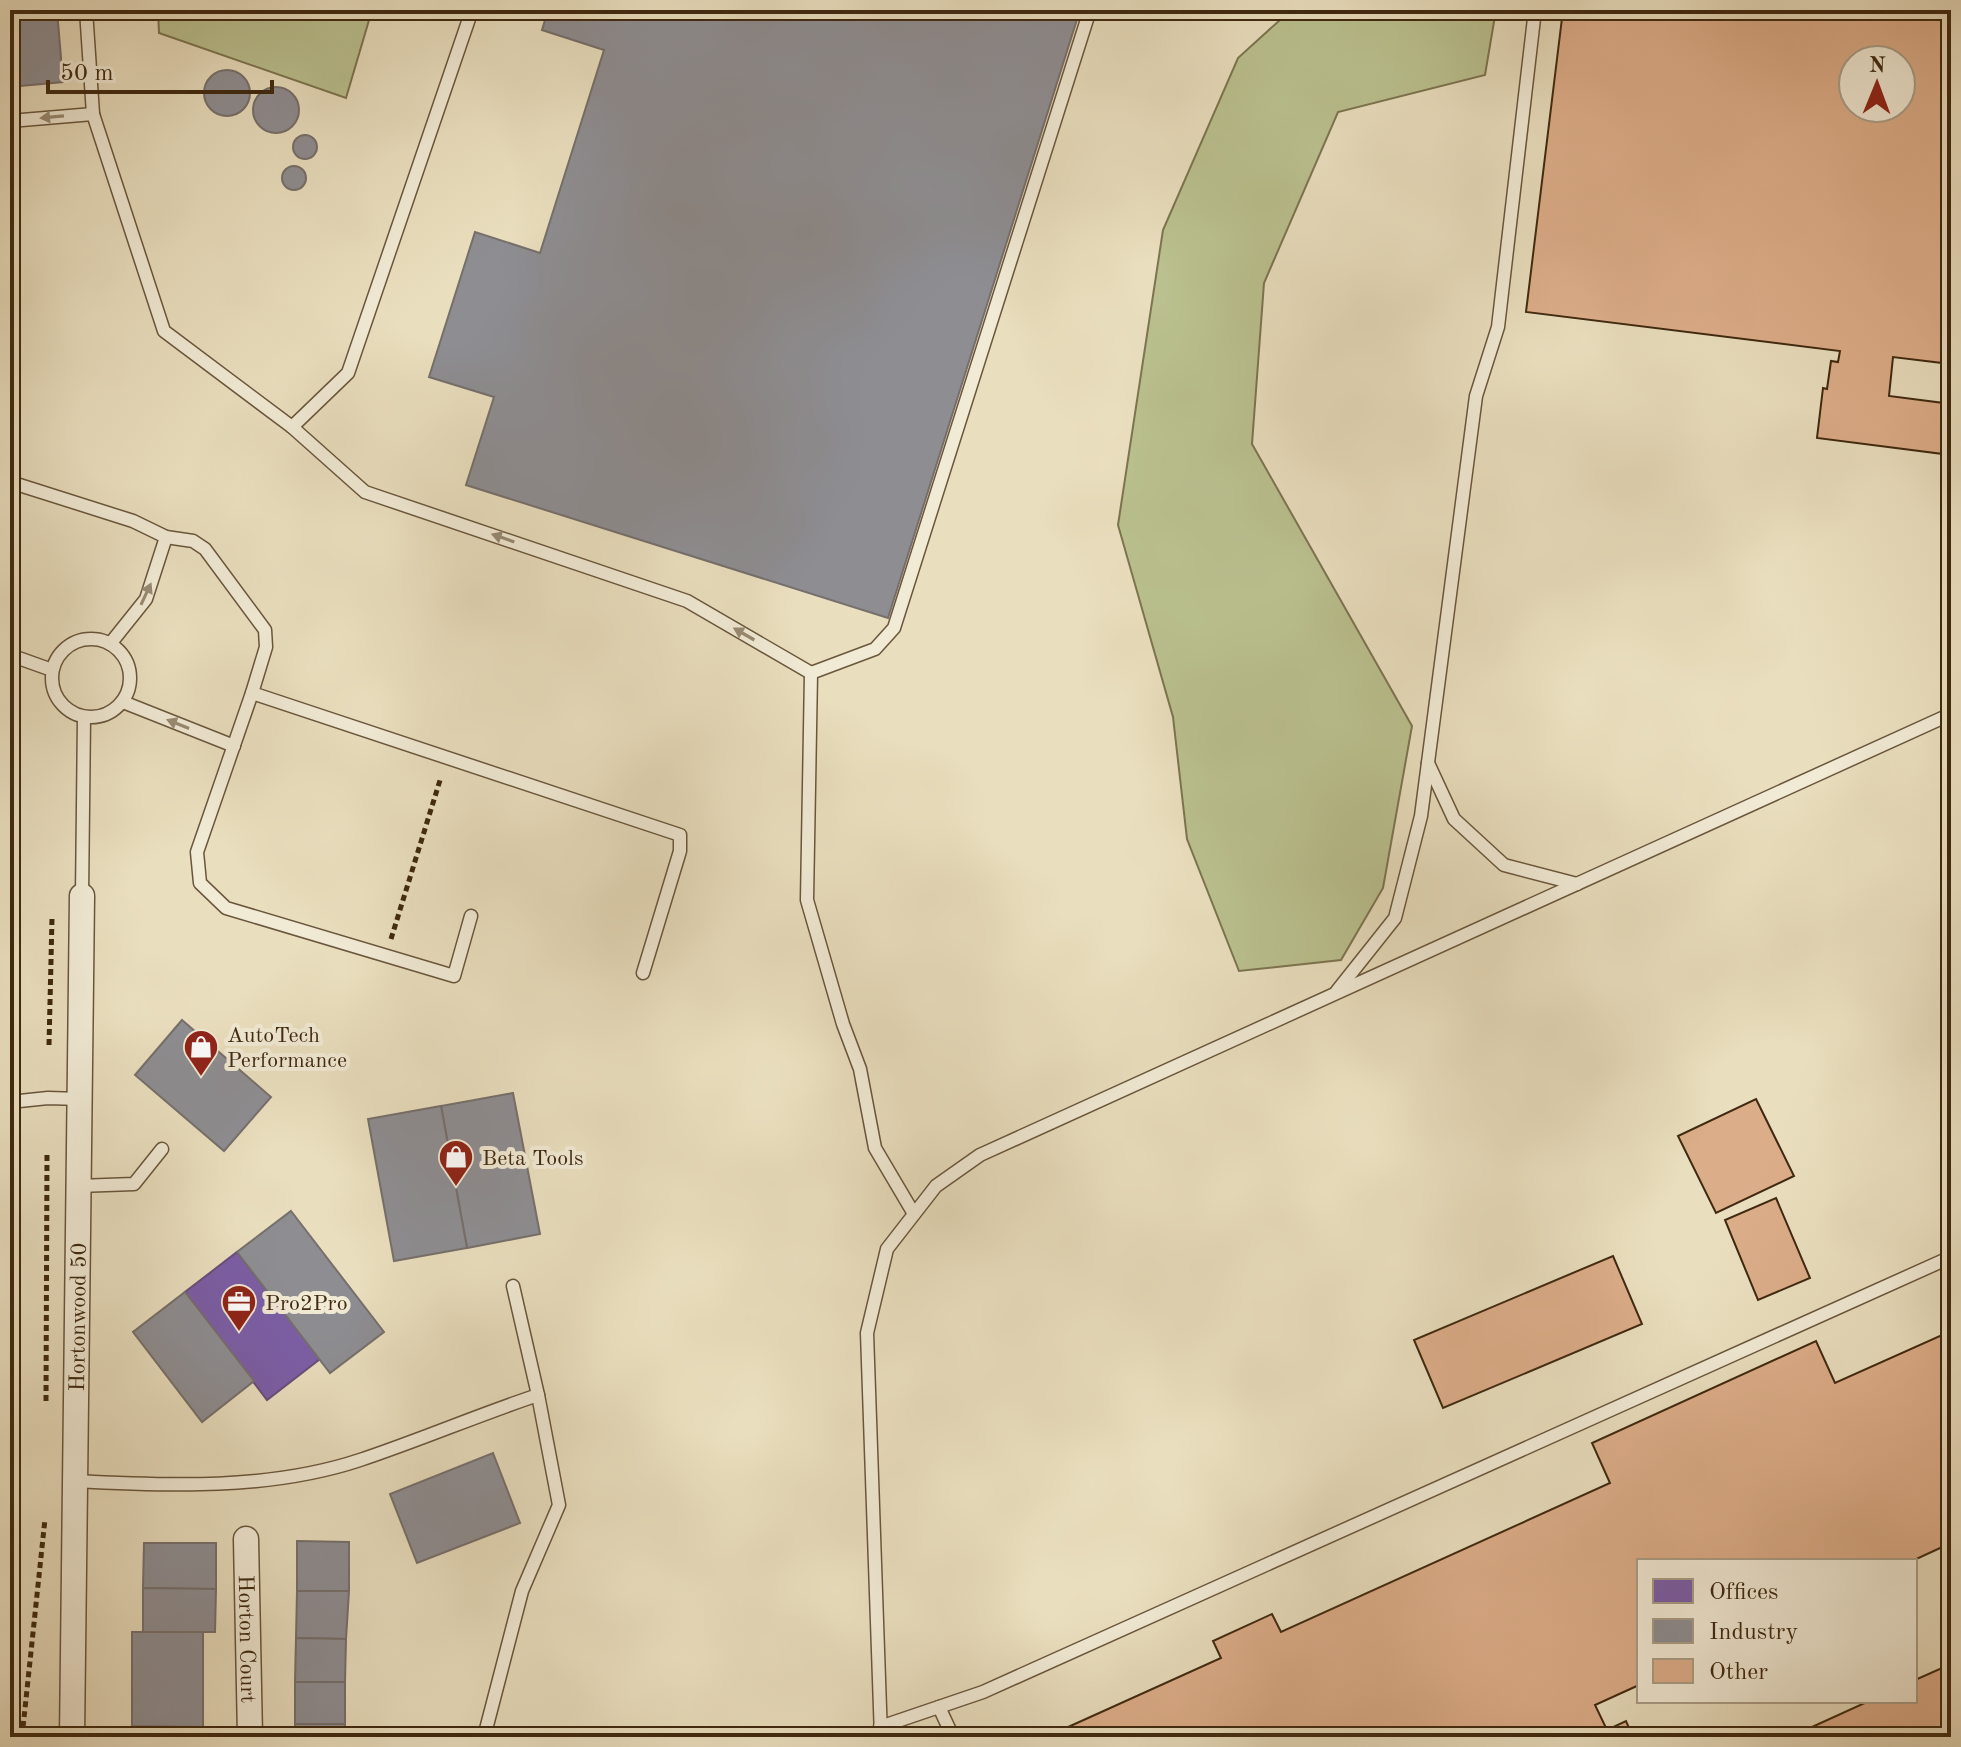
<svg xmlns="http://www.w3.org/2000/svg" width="1961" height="1747" font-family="'Old Standard TT',serif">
<rect width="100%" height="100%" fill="#e9debe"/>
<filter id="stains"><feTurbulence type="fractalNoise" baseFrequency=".0025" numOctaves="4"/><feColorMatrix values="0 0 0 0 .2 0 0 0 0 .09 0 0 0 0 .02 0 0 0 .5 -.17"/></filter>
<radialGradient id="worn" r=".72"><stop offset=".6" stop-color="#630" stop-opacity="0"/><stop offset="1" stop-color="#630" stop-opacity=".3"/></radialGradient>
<g fill="#bac08f" stroke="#7c7450" stroke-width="2">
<path d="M158,10H372L346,98L159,33Z"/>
<path d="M1291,10H1496L1485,75L1338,112L1264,283L1252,444L1412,726L1383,888L1341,960L1239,971L1187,839L1173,717L1118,525L1163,230L1238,58Z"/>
</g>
<path fill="#7b5ea7" stroke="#694e7a" stroke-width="2" d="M237,1252L320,1359L267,1400L185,1292Z"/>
<g fill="#8d8d92" stroke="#766f6b" stroke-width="2">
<path d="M10,10H57L63,82L10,87Z"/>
<path d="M548,10H589L614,18L616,10H1080L888,618L466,485L494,397L429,377L475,232L540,253L604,50L542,30Z"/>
<circle cx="227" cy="93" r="23"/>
<circle cx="276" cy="110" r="23"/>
<circle cx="305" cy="147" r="12"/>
<circle cx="294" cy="178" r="12"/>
<path d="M182,1020L271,1097L224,1151L135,1075Z"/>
<path d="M513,1093L540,1234L467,1248L441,1106Z"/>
<path d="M441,1106L467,1248L394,1261L368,1119Z"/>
<path d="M291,1211L384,1332L330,1373L237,1252Z"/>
<path d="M185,1292L254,1381L202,1422L133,1332Z"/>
<path d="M493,1453L520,1523L417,1563L390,1494Z"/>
<path d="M297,1541L349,1542V1591H297Z"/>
<path d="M144,1543H216V1589L143,1588Z"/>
<path d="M143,1588L216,1589L215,1632H143Z"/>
<path d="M297,1591H349L346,1639L296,1638Z"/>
<path d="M132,1632H203V1727L132,1726Z"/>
<path d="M296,1638L346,1639L345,1682H295Z"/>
<rect x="295" y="1682" width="50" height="42"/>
<rect x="295" y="1724" width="50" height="13"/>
<rect x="140" y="1727" width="73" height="10"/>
</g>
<g fill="#dcad89" stroke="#3f2910" stroke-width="2" fill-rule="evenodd">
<path d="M1563,10H1951V364L1893,357L1889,396L1951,404V455L1817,438L1823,388L1827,389L1831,361L1838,362L1840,351L1526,312ZM1853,60H1901V108H1853Z"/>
<path d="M1756,1099L1794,1176L1716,1213L1678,1136Z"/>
<path d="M1776,1198L1810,1278L1758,1300L1725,1220Z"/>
<path d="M1613,1256L1642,1324L1443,1408L1414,1340Z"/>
<path d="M1951,1331V1543L1912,1561H1639V1685L1595,1705L1607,1730L1626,1721L1633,1737H1046L1221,1658L1213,1641L1272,1614L1281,1632L1610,1483L1592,1443L1816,1341L1835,1383Z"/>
<path d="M1951,1664V1737H1790L1869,1701H1915V1680Z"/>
</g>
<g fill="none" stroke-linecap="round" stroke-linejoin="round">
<defs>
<g id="service">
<path d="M86,10L93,114L164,331L292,427L365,492L687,601L811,673"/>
<path d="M10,121L93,114"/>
<path d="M292,427L348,373L472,10"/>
<path d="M10,482L133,521L166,537L193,541L205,549L265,630L266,647L252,693L680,835V851L643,973"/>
<circle cx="91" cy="678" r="39"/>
<path d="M110,644L146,599L166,537"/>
<path d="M10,655L52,670"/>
<path d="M811,673L875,649L894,628L1090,10"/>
<path d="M811,673L807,900L843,1024L860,1069L875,1148L914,1214"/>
<path d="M252,693L197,852L200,883L226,908L454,976L471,916"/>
<path d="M123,702L234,746"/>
<path d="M1428,763L1454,819L1504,865L1577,884"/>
<path d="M82,896L84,717"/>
<path d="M1337,991L1395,918L1421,816L1476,396L1498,327L1535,10"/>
<path d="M10,1102L48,1098L80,1099"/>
<path d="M78,1186L134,1184L162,1149"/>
<path d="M74,1481C168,1486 270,1490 360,1460C420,1440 478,1415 538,1395"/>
<path d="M939,1707L953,1737"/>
<path d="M880,1727L983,1692L1951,1257"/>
<path d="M484,1737L522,1591L559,1505L538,1395L513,1286"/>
<path d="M881,1737L867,1333L887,1249L936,1186L980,1155L1951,714"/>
</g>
<g id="minor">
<path id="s1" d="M246,1539L250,1737"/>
<path id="s2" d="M72,1737L82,896"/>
</g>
</defs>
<use href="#service" stroke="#6a563c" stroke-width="15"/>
<use href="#minor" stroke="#6a563c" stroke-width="27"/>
<g stroke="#3f2910" stroke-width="5" stroke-dasharray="6 4" stroke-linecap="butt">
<path d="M391,939L441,777"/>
<path d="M49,1045L52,918"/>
<path d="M46,1401L47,1152"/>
<path d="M22,1737L45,1519"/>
</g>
<use href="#service" stroke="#f1ead5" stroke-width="12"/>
<use href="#minor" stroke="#f1ead5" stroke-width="24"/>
</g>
<defs><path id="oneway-solid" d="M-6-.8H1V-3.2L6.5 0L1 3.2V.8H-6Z" transform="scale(2)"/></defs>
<g fill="#988a72">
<use href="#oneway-solid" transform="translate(52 117) rotate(175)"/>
<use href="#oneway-solid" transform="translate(503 538) rotate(-161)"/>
<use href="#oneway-solid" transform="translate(146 594) rotate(-65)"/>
<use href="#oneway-solid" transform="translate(744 634) rotate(-150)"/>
<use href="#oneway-solid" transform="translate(178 724) rotate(-158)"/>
</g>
<defs>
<symbol id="shop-pin" viewBox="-11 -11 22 30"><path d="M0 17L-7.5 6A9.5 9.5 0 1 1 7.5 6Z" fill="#8f2418" stroke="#f1ead5"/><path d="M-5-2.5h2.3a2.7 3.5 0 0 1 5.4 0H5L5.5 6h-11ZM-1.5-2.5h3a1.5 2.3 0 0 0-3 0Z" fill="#fff"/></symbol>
<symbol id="office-pin" viewBox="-11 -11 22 30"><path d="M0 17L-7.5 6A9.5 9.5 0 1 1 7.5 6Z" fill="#8f2418" stroke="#f1ead5"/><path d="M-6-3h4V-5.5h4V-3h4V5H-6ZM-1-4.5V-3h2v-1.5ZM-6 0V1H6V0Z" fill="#fff"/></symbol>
</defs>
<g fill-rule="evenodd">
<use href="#shop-pin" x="181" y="1027" width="40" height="54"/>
<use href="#shop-pin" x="436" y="1137" width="40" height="54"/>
<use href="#office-pin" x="219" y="1282" width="40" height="54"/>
</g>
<g text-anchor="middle" stroke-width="8" stroke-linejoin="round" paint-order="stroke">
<g font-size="22" fill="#3f2910" stroke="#f1ead5" text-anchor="start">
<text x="227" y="1042">AutoTech<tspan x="227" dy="25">Performance</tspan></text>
<text x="482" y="1165">Beta Tools</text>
<text x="265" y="1310">Pro2Pro</text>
</g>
<g font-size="22" fill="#3f2910" stroke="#f1ead5">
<text dy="8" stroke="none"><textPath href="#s2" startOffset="420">Hortonwood 50</textPath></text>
<text dy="8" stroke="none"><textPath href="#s1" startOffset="100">Horton Court</textPath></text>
</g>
</g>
<rect width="1961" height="1747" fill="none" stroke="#e9debe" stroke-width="40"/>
<rect x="12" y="12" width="1937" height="1723" fill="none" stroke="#3f2910" stroke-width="4"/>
<rect x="20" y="20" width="1921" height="1707" fill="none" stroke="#3f2910" stroke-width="2"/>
<rect x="1637" y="1559" width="280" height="144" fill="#f1ead5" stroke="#aa9d86" stroke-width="2"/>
<rect x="1653" y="1579" width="40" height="24" fill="#7b5ea7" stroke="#aa9d86" stroke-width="2"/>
<text x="1709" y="1599" font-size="24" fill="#3f2910">Offices</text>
<rect x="1653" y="1619" width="40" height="24" fill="#8d8d92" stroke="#aa9d86" stroke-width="2"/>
<text x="1709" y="1639" font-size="24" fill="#3f2910">Industry</text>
<rect x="1653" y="1659" width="40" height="24" fill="#dcad89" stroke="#aa9d86" stroke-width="2"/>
<text x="1709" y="1679" font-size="24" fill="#3f2910">Other</text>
<g transform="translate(1877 84) rotate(1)"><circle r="38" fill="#f1ead5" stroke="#aa9d86" stroke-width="2"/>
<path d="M0-6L14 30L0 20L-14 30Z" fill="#8f2418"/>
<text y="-12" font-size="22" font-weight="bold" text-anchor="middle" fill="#3f2910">N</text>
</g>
<path d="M48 80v12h224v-12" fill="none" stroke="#3f2910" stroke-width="4"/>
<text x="60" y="80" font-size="24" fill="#3f2910" stroke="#f1ead5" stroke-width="6" paint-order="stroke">50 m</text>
<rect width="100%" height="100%" filter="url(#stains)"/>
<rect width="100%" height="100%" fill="url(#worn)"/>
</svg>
